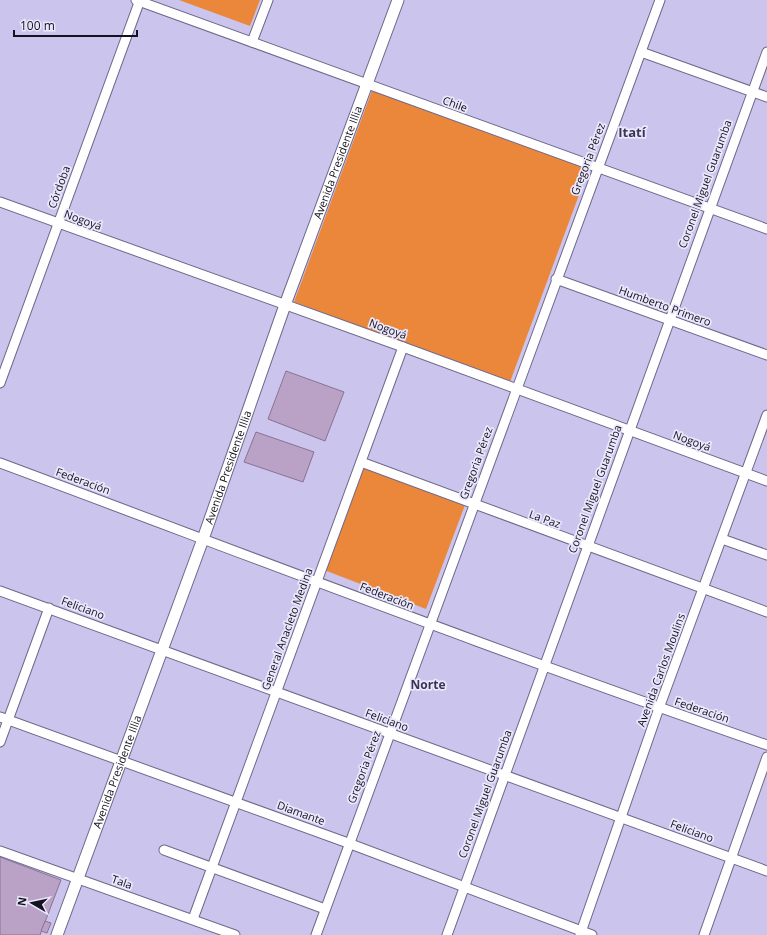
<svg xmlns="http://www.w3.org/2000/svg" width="767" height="935" font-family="'Open Sans',sans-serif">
<rect width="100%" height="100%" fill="#cbc4ec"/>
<g fill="#eb873a">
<path d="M179,0H260L250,26Z"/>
<path d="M374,85L590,165L510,382L294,302Z"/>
<path d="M363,466L465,505L426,609L324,570Z"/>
</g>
<g fill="#b9a2c5" stroke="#897394">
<path d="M286,371L344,392L325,441L268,419Z"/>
<path d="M256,432L314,452L303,482L244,462Z"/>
<path d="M0,857L61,880L40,935H0Z"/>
<path d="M45,921L51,923L47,933L41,931Z"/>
</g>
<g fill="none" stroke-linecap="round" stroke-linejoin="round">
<defs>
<g id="minor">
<path d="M136,0L767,229"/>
<path d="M252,42L268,0"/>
<path d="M641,52L767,97"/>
<path d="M0,202L403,347L767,481"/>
<path d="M556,279L767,355"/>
<path d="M0,383L140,0"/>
<path d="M361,462L767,612"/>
<path d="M0,463C255,558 509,656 767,745"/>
<path d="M722,539L767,555"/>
<path d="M0,591L767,871"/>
<path d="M0,717L348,843L592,935"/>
<path d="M0,742L49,608"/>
<path d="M164,850L325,909"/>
<path d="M0,851L235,935"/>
<path d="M193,919L403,347"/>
<path d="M316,935L660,0"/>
<path d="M447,935L767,52"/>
<path d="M580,935L659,708L767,415"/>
<path d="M704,935L767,757"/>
</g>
<g id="major">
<path id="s1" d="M57,935L203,539L285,305L398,0"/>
</g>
</defs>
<use href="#minor" stroke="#6f688c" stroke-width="11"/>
<use href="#major" stroke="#6f688c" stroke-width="13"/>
<use href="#minor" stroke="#fff" stroke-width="9"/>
<use href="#major" stroke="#fff" stroke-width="11"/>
</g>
<g text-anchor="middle" stroke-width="3.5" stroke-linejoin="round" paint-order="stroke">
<g font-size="11" fill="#151220" stroke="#ebe7fc">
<text transform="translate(455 104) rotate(20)" y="4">Chile</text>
<text transform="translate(588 159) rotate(-69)" y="4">Gregoria Pérez</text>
<text dy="4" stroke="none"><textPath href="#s1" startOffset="822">Avenida Presidente Illia</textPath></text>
<text transform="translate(705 184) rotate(-70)" y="4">Coronel Miguel Guarumba</text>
<text transform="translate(59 187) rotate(-70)" y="4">Córdoba</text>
<text transform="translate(83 220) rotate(20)" y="4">Nogoyá</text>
<text transform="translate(665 306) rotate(20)" y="4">Humberto Primero</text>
<text transform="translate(388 329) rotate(20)" y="4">Nogoyá</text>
<text transform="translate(692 441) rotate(20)" y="4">Nogoyá</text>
<text transform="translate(476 463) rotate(-70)" y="4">Gregoria Pérez</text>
<text dy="4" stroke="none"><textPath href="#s1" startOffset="498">Avenida Presidente Illia</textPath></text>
<text transform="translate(83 481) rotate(20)" y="4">Federación</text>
<text transform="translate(595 489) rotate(-70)" y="4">Coronel Miguel Guarumba</text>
<text transform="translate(545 519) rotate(20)" y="4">La Paz</text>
<text transform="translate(387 596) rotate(21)" y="4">Federación</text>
<text transform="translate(83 608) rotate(20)" y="4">Feliciano</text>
<text transform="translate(287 629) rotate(-70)" y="4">General Anacleto Medina</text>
<text transform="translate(661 670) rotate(-70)" y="4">Avenida Carlos Moulins</text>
<text transform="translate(702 710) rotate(19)" y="4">Federación</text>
<text transform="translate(387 720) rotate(20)" y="4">Feliciano</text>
<text transform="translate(364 767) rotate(-70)" y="4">Gregoria Pérez</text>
<text dy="4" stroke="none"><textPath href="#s1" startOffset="174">Avenida Presidente Illia</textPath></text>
<text transform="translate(485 794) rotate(-70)" y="4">Coronel Miguel Guarumba</text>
<text transform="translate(301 813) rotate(20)" y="4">Diamante</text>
<text transform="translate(692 831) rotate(20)" y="4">Feliciano</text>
<text transform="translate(122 882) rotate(19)" y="4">Tala</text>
</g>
<g font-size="12" font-weight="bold" fill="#3c3455" stroke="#ebe7fc">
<text x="428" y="689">Norte</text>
</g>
<g font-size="13" font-weight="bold" fill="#3c3455" stroke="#ebe7fc">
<text x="632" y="137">Itatí</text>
</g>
</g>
<g transform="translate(32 903) rotate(279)" stroke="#ebe7fc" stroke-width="3" paint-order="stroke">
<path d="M0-3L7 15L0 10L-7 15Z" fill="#151220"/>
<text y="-6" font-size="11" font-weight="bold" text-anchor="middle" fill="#151220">N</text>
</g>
<path d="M14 30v6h123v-6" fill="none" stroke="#151220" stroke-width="2"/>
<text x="20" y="30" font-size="12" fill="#151220" stroke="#ebe7fc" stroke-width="3" paint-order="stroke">100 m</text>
</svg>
